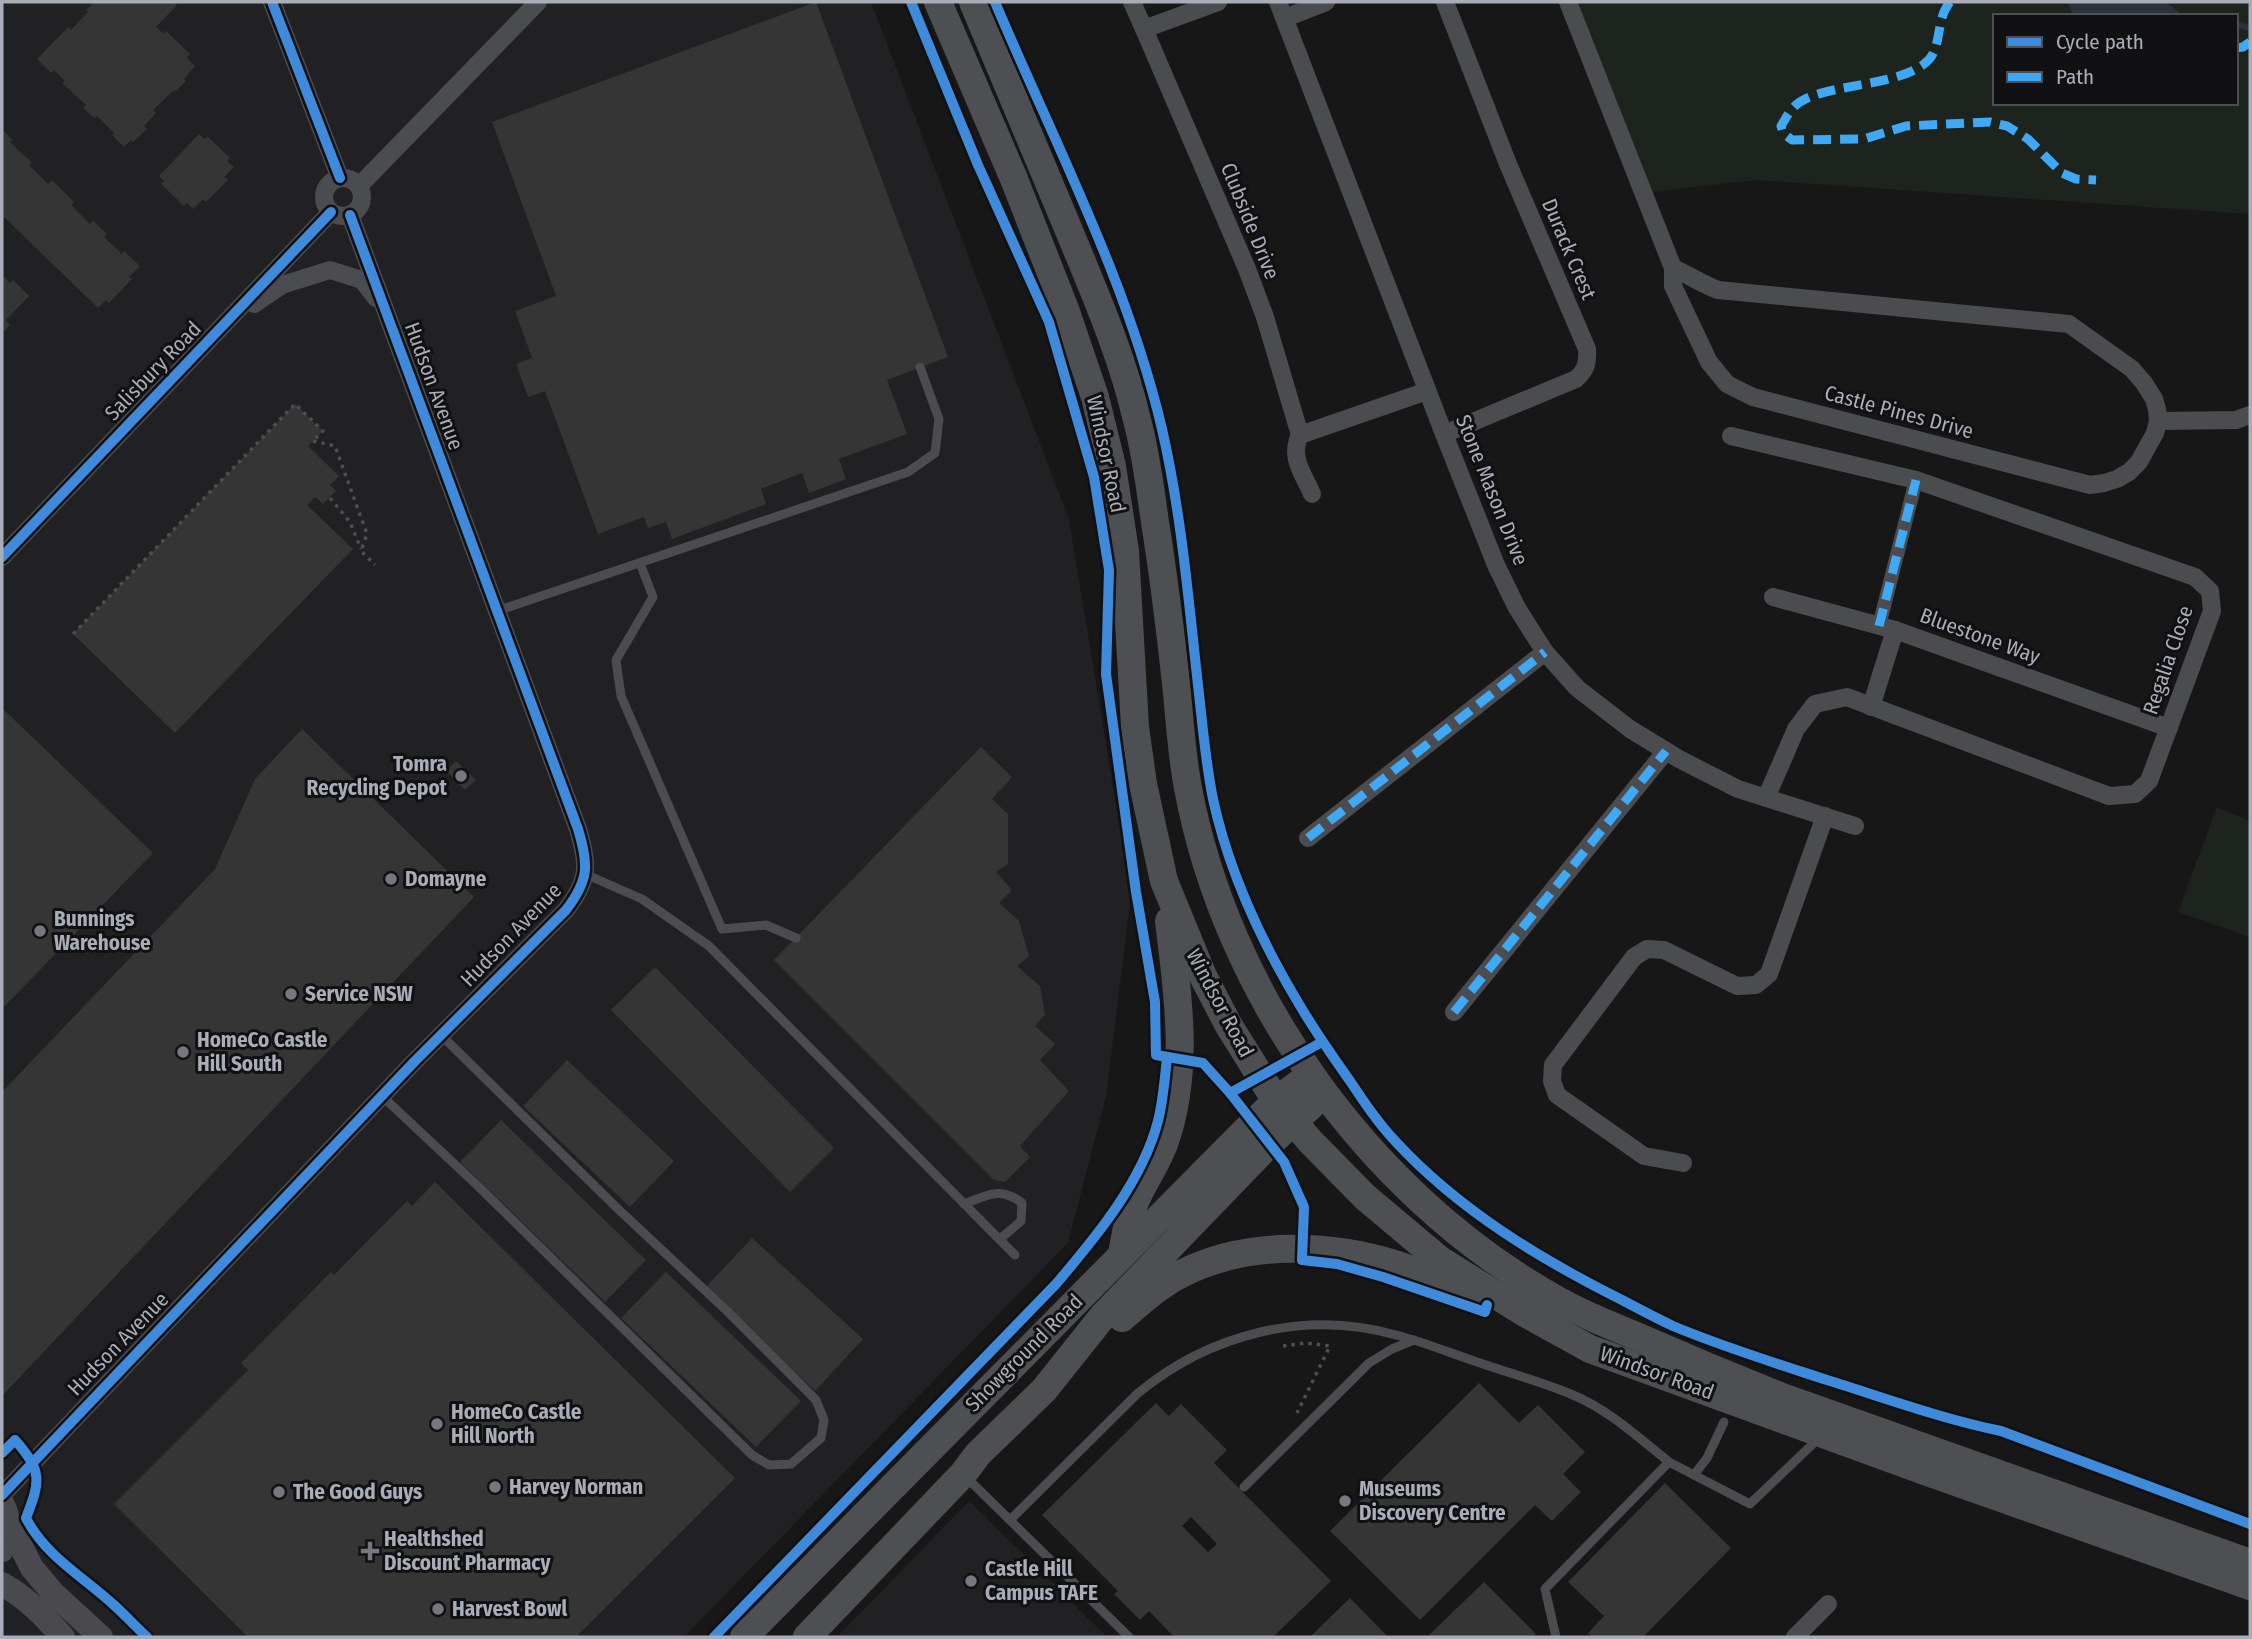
<svg xmlns="http://www.w3.org/2000/svg" width="2252" height="1639" font-family="'Fira Sans Condensed',sans-serif">
<rect width="100%" height="100%" fill="#171717"/>
<g fill="#212123">
<path d="M2,2H871L1069,519L1131,896L1106,1097L1068,1243L684,1637H2Z"/>
<path d="M969,1501L993,1524L1107,1637H837Z"/>
</g>
<g fill="#1d241e" fill-rule="evenodd">
<path d="M1568,2H2250V214L1756,180L1642,193ZM1995,16H2236V103H1995Z"/>
<path d="M2217,807L2250,821V937L2178,912Z"/>
</g>
<path fill="#2a3239" d="M2068,2H2166L2184,16H2073Z"/>
<g fill="none" stroke-linecap="round" stroke-linejoin="round">
<path stroke="#2a3239" stroke-width="6" d="M2236,24L2250,28"/>
</g>
<g fill="#353536" fill-rule="evenodd">
<path d="M94,2H173L177,5L156,27L164,34L166,31L190,54L187,58L195,66L184,79L186,81L176,91L174,90L153,110L156,113L144,126L147,129L133,142L131,140L124,147L112,135L114,133L97,116L94,118L83,108L86,105L62,83L65,81L54,70L51,73L37,59L68,27L71,30L88,12L86,10Z"/>
<path d="M816,2L948,357L887,380L907,434L839,459L846,479L809,493L802,473L761,489L766,504L672,539L666,522L648,528L644,517L598,534L545,391L528,397L516,364L532,358L515,311L556,296L492,122Z"/>
<path d="M2,129L13,140L10,142L32,163L29,165L48,184L52,180L74,202L71,205L90,224L93,221L107,234L104,237L122,254L124,251L140,266L129,277L132,279L109,303L106,300L98,308L2,215Z"/>
<path d="M199,134L205,139L207,136L230,158L227,161L234,167L224,177L228,180L206,202L203,199L193,209L187,203L184,206L161,184L164,181L159,176Z"/>
<path d="M2,275L10,283L13,280L29,296L6,320L10,325L2,333Z"/>
<path d="M295,404L323,431L308,446L339,476L330,485L336,491L323,504L315,497L307,505L353,549L175,733L73,634Z"/>
<path d="M2,708L153,853L2,1009Z"/>
<path d="M302,729L474,897L2,1396V1092L215,869L255,779Z"/>
<path d="M981,747L1012,777L992,799L1008,814V864L996,872L1012,890L999,903L1019,921L1029,956L1017,966L1040,986L1045,1015L1035,1026L1055,1044L1040,1060L1069,1091L1020,1146L1030,1157L1005,1182L994,1180L774,960Z"/>
<path d="M456,761L476,780L465,790L446,771Z"/>
<path d="M655,967L834,1148L790,1192L611,1010Z"/>
<path d="M567,1060L674,1161L630,1207L523,1106Z"/>
<path d="M501,1120L646,1260L605,1302L460,1162Z"/>
<path d="M435,1182L735,1478L576,1637H248L114,1504L248,1370L241,1363L331,1272L334,1275L407,1201L412,1206Z"/>
<path d="M752,1238L863,1339L815,1391L704,1289Z"/>
<path d="M666,1272L801,1401L756,1447L621,1318Z"/>
<path d="M1479,1383L1519,1423L1538,1405L1585,1452L1563,1474L1581,1492L1552,1521L1535,1505L1420,1620L1330,1531Z"/>
<path d="M1156,1403L1169,1416L1181,1404L1227,1450L1214,1463L1331,1581L1273,1637H1174L1149,1611L1140,1620L1114,1594L1118,1591L1042,1515ZM1191,1517L1217,1544L1208,1552L1182,1526Z"/>
<path d="M1665,1483L1731,1548L1643,1637H1592L1588,1633L1604,1616L1568,1582Z"/>
<path d="M1484,1582L1536,1634L1533,1637H1427Z"/>
<path d="M1350,1598L1388,1637H1310Z"/>
</g>
<g fill="none" stroke-linecap="round" stroke-linejoin="round">
<g stroke="#4d4e52" stroke-width="3.5" stroke-dasharray="3.5 5" stroke-linecap="butt">
<path d="M313,441L335,446L367,534L361,551L375,565"/>
<path d="M330,498L350,522L361,549"/>
<path d="M73,634L295,404L323,431L313,441"/>
<path d="M1283,1346L1306,1343L1330,1346L1297,1413"/>
</g>
<g stroke="#4b4c50" stroke-width="9">
<path d="M640,563L653,597L616,660L621,696L722,929L766,925L796,938"/>
<path d="M497,611L908,472L935,453L939,419L920,367"/>
<path d="M585,874L642,899L709,946L1015,1255"/>
<path d="M382,1096L480,1188L752,1455L769,1465L791,1464L821,1438L824,1420L816,1400L727,1311L617,1208L441,1035"/>
<path d="M964,1204C988,1195 1001,1186 1022,1203L1021,1221L1000,1239"/>
<path d="M1669,1462L1750,1504L1819,1438"/>
<path d="M1694,1475L1707,1458L1724,1422"/>
<path d="M966,1477L1129,1637"/>
<path d="M1244,1487L1369,1363L1392,1349L1414,1340"/>
<path d="M1010,1520L1137,1394C1209,1334 1306,1309 1396,1335C1424,1342 1450,1353 1477,1362C1509,1373 1542,1382 1573,1395C1609,1410 1639,1438 1669,1462L1545,1589L1556,1637"/>
</g>
<path stroke="#4b4c50" stroke-width="14" d="M1879,626L1916,480"/>
<g stroke="#4b4c50" stroke-width="18">
<path d="M272,2L340,178"/>
<path d="M1132,2L1144,29"/>
<path d="M1218,2L1144,29L1247,269L1265,317L1300,435"/>
<path d="M1278,2L1444,434L1496,565L1517,608L1545,652L1577,688L1630,729L1679,759L1738,789L1855,826"/>
<path d="M1568,2L1673,268V286L1709,362L1727,384L1753,397L2090,485L2104,483L2117,479L2129,472L2139,462L2155,433L2158,421L2157,409L2154,399L2144,383L2132,369L2069,324L1718,290C1702,284 1689,275 1673,268"/>
<path d="M1285,18L1326,2"/>
<circle cx="343" cy="197" r="19"/>
<path d="M359,186L538,2"/>
<path d="M254,304L282,285L330,270L362,280L376,298"/>
<path d="M2158,421L2236,420L2250,415"/>
<path d="M1444,434L1576,379C1586,370 1588,363 1587,349L1508,164L1445,2"/>
<path d="M1731,436L1916,480L2195,577L2210,591L2212,611L2149,781L2135,794L2109,796L1847,697L1815,704L1796,729L1766,798"/>
<path d="M1312,494C1303,473 1289,457 1300,435L1427,391"/>
<path d="M2,557L331,212"/>
<path d="M1773,597L1895,630L2169,728"/>
<path d="M1871,707L1895,630"/>
<path d="M1308,838L1545,652"/>
<path d="M1454,1012L1666,751"/>
<path d="M1683,1163L1644,1156L1557,1095L1552,1081L1553,1065L1634,957L1647,949L1664,950L1737,986L1756,985L1769,974L1825,816"/>
<path d="M2,1495L414,1062L566,910C589,880 589,865 578,829L350,215"/>
<path d="M1795,1637L1828,1604"/>
</g>
<g stroke="#4a4a4e" stroke-width="24">
<path d="M2,1503C10,1518 11,1535 2,1550"/>
<path d="M9,1523L32,1568L53,1593L101,1637"/>
<path d="M2,1584C27,1598 44,1616 63,1637"/>
</g>
<g stroke="#4d4f52" stroke-width="28">
<path d="M938,2L1014,179L1065,309L1095,397L1112,466L1125,551L1135,727L1143,784L1164,881L1203,976L1229,1026L1276,1101L1310,1141L1365,1197L1440,1260L1525,1313L1590,1349L1922,1470L2250,1586"/>
<path d="M973,2C1006,79 1038,156 1070,233C1095,294 1122,355 1137,420C1146,453 1150,488 1155,522C1164,579 1171,636 1177,693C1180,725 1182,757 1188,788C1226,993 1367,1190 1547,1294C1577,1312 1609,1325 1641,1338C1689,1359 1737,1379 1785,1398L2250,1563"/>
<path d="M1122,1254C1125,1239 1127,1221 1133,1207C1141,1185 1156,1166 1164,1144C1190,1071 1178,996 1169,921"/>
<path d="M1122,1318C1141,1302 1160,1284 1183,1273C1247,1241 1330,1243 1398,1265C1426,1274 1454,1290 1481,1303"/>
<path d="M744,1637L1246,1130L1276,1101L1310,1075"/>
<path d="M807,1637L963,1474L978,1454L1044,1390L1103,1316L1269,1144L1324,1094"/>
</g>
<g stroke="#3fa9f5" stroke-width="9" stroke-dasharray="18 9" stroke-linecap="butt">
<path d="M1950,2C1934,21 1944,50 1924,64C1892,89 1814,83 1793,108C1788,113 1785,120 1781,126L1783,133L1792,140L1864,139L1906,126L1990,122L2007,126L2028,139L2062,173L2076,179L2096,180"/>
<path d="M2236,48L2243,47L2250,42"/>
<path d="M1879,626L1916,480"/>
<path d="M1308,838L1545,652"/>
<path d="M1454,1012L1666,751"/>
</g>
<defs>
<g id="cycleway">
<path d="M272,2L340,178"/>
<path d="M911,2L978,165L1049,322L1094,477L1109,570L1106,674L1136,892L1155,1002L1156,1055L1203,1063L1230,1093L1284,1162L1304,1207L1302,1260L1337,1264L1383,1277L1485,1312L1487,1305"/>
<path d="M995,2C1054,142 1127,280 1162,429C1182,516 1189,606 1199,694C1203,729 1206,765 1213,799C1229,873 1263,945 1302,1009C1317,1034 1333,1057 1350,1081C1364,1102 1378,1123 1396,1142C1459,1210 1540,1259 1622,1300C1639,1309 1656,1318 1673,1326C1723,1347 1775,1363 1827,1380C1885,1398 1942,1419 2001,1431L2250,1524"/>
<path d="M2,557L331,212"/>
<path d="M1230,1093L1322,1042"/>
<path d="M2,1453L15,1440C42,1471 41,1480 26,1518C45,1556 85,1578 115,1606C126,1616 136,1627 147,1637"/>
<path d="M2,1495L414,1062L566,910C589,880 589,865 578,829L350,215"/>
<path d="M714,1637L1056,1284C1096,1237 1142,1182 1158,1121C1163,1101 1165,1078 1167,1057"/>
</g>
</defs>
<use href="#cycleway" stroke="#111113" stroke-width="15"/>
<use href="#cycleway" stroke="#408adc" stroke-width="10"/>
</g>
<g fill="#757880" stroke="#111113" stroke-width="2.5">
<circle cx="461" cy="776" r="7"/>
<circle cx="391" cy="879" r="7"/>
<circle cx="40" cy="931" r="7"/>
<circle cx="291" cy="994" r="7"/>
<circle cx="183" cy="1052" r="7"/>
<circle cx="437" cy="1424" r="7"/>
<circle cx="495" cy="1487" r="7"/>
<circle cx="279" cy="1492" r="7"/>
<circle cx="1345" cy="1501" r="7"/>
<path d="M366.5 1540.5h7v7h7v7h-7v7h-7v-7h-7v-7h7z"/>
<circle cx="971" cy="1581" r="7"/>
<circle cx="438" cy="1609" r="7"/>
</g>
<g text-anchor="middle" stroke-width="6" stroke-linejoin="round" paint-order="stroke">
<g font-size="21" fill="#a8adb8" stroke="#111113">
<text transform="translate(1250 221) rotate(68)" y="7">Clubside Drive</text>
<text transform="translate(1569 249) rotate(67)" y="7">Durack Crest</text>
<text transform="translate(153 371) rotate(-46)" y="7">Salisbury Road</text>
<text transform="translate(434 386) rotate(70)" y="7">Hudson Avenue</text>
<text transform="translate(1899 412) rotate(15)" y="7">Castle Pines Drive</text>
<text transform="translate(1106 454) rotate(78)" y="7">Windsor Road</text>
<text transform="translate(1492 490) rotate(68)" y="7">Stone Mason Drive</text>
<text transform="translate(1980 636) rotate(20)" y="7">Bluestone Way</text>
<text transform="translate(2168 660) rotate(-71)" y="7">Regalia Close</text>
<text transform="translate(511 935) rotate(-46)" y="7">Hudson Avenue</text>
<text transform="translate(1220 1003) rotate(62)" y="7">Windsor Road</text>
<text transform="translate(118 1344) rotate(-46)" y="7">Hudson Avenue</text>
<text transform="translate(1024 1353) rotate(-45)" y="7">Showground Road</text>
<text transform="translate(1657 1373) rotate(20)" y="7">Windsor Road</text>
</g>
<g font-size="21" font-weight="bold" fill="#a8adb8" stroke="#111113" text-anchor="start">
<text x="447" y="771" text-anchor="end">Tomra<tspan x="447" dy="24">Recycling Depot</tspan></text>
<text x="405" y="886">Domayne</text>
<text x="54" y="926">Bunnings<tspan x="54" dy="24">Warehouse</tspan></text>
<text x="305" y="1001">Service NSW</text>
<text x="197" y="1047">HomeCo Castle<tspan x="197" dy="24">Hill South</tspan></text>
<text x="451" y="1419">HomeCo Castle<tspan x="451" dy="24">Hill North</tspan></text>
<text x="509" y="1494">Harvey Norman</text>
<text x="1359" y="1496">Museums<tspan x="1359" dy="24">Discovery Centre</tspan></text>
<text x="293" y="1499">The Good Guys</text>
<text x="384" y="1546">Healthshed<tspan x="384" dy="24">Discount Pharmacy</tspan></text>
<text x="985" y="1576">Castle Hill<tspan x="985" dy="24">Campus TAFE</tspan></text>
<text x="452" y="1616">Harvest Bowl</text>
</g>
</g>
<rect width="2252" height="1639" fill="none" stroke="#a8adb8" stroke-width="7"/>
<rect x="1993" y="14" width="245" height="91" fill="#111113" stroke="#4d4f55" stroke-width="2"/>
<rect x="2007" y="37" width="35" height="10" fill="#408adc" stroke="#4d4f55" stroke-width="2"/>
<text x="2056" y="49" font-size="21" fill="#a8adb8">Cycle path</text>
<rect x="2007" y="72" width="35" height="10" fill="#3fa9f5" stroke="#4d4f55" stroke-width="2"/>
<text x="2056" y="84" font-size="21" fill="#a8adb8">Path</text>
</svg>
